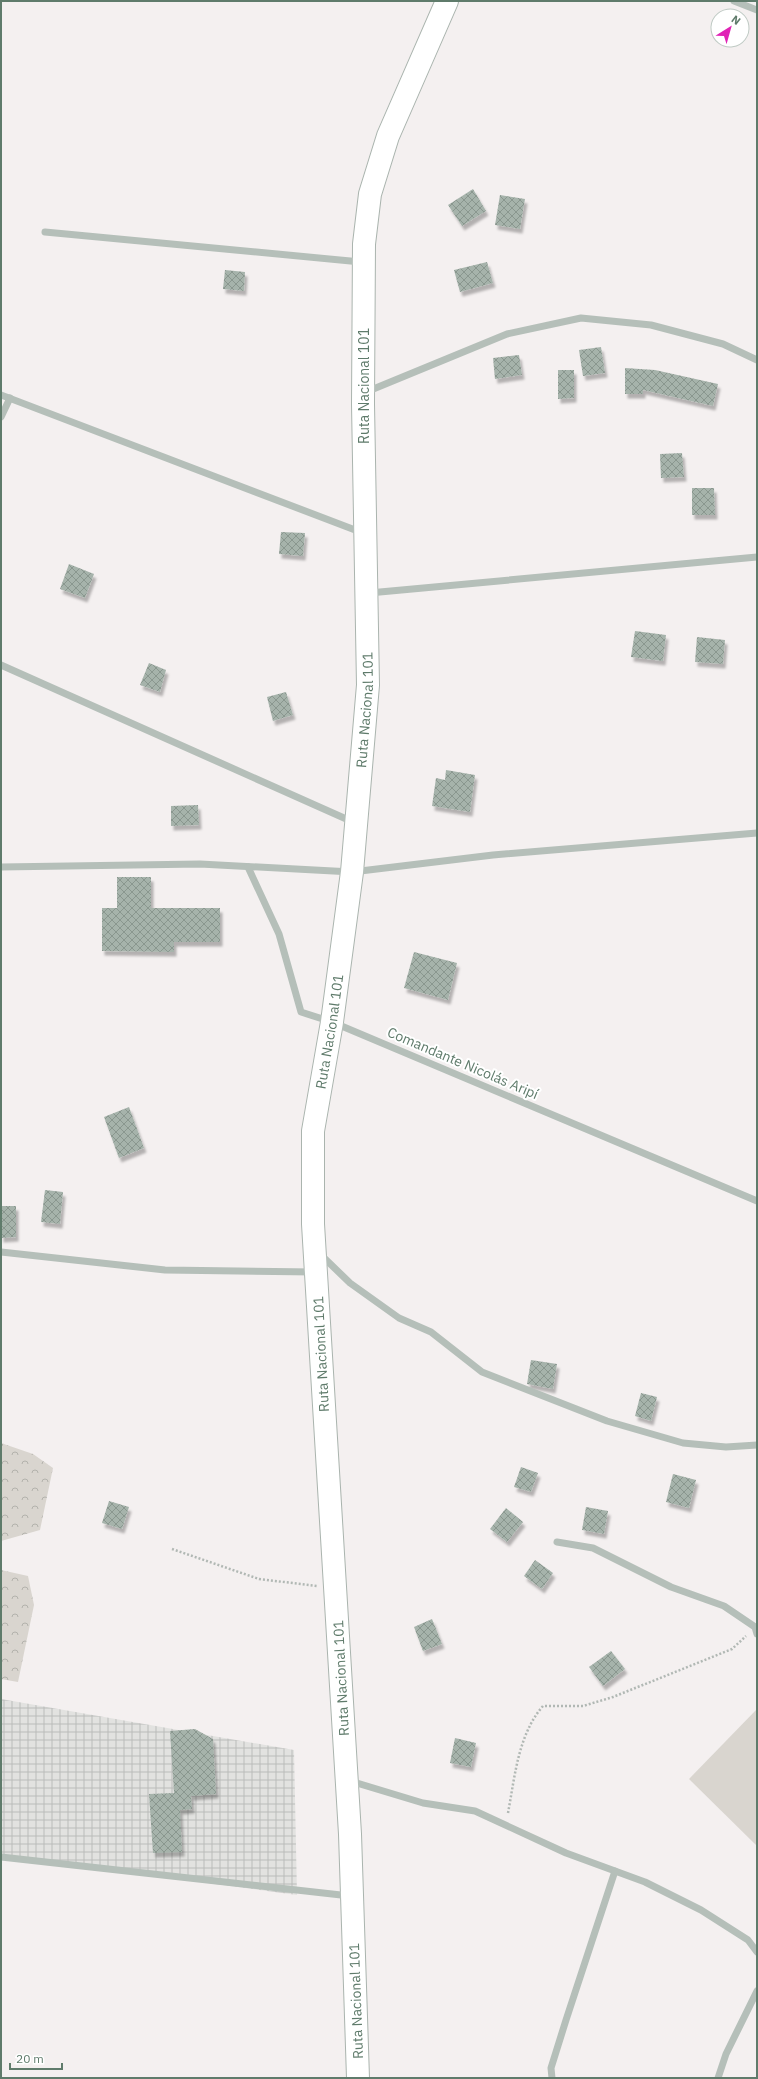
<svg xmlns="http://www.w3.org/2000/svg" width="758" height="2079" font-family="'IBM Plex Sans',sans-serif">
<defs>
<pattern id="industrial-grid" width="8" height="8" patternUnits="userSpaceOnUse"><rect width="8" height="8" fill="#e2e2e0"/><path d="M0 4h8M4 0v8" fill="none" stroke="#babcba"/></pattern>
<pattern id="forest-crowns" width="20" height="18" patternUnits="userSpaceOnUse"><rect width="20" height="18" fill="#d9d5cf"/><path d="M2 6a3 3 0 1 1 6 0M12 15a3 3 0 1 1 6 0" fill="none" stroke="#b3b2ac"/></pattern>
<pattern id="building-cross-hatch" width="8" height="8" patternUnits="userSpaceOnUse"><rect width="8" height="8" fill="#a6b3ab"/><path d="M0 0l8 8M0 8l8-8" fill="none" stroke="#8a978f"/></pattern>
<filter id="shadow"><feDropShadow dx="2.5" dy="4.5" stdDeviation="1" flood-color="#0004"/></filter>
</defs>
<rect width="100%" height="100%" fill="#f4f0f0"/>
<path fill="url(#industrial-grid)" d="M1,1699L294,1750L297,1895L1,1855Z"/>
<g fill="url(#forest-crowns)">
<path d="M1,1443L33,1454L53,1468L40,1530L1,1541Z"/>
<path d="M1,1570L28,1576L34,1605L18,1682L1,1679Z"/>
</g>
<path fill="#d9d5cf" d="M757,1709V1846L689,1779Z"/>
<g fill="url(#building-cross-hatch)" filter="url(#shadow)">
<path d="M473,189L486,211L462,226L448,205Z"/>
<path d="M500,195L525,199L520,229L495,225Z"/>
<path d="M487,262L493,283L460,292L454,270Z"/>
<path d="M225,270L245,272L244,291L223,289Z"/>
<path d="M601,347L605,373L583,376L579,350Z"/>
<path d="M519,355L522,375L495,379L493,358Z"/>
<path d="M625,368L655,370L718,384L713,406L643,390V394H625Z"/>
<path d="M558,370H574V398L558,399Z"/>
<path d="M682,453L684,477L661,478L660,454Z"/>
<path d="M692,488H714L715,515H692Z"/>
<path d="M281,532L305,533L303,556L279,554Z"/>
<path d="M69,564L94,574L85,598L60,589Z"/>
<path d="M635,631L666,635L663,661L631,657Z"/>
<path d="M697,637L725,640L723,664L695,662Z"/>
<path d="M149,663L166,670L160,692L140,685Z"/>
<path d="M286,692L293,715L273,721L267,697Z"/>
<path d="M446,770L475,775L470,812L432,806L436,778L445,780Z"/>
<path d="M198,805L199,825L171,826V806Z"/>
<path d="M117,877H151V908H220V942H174V952L102,951V908H117Z"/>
<path d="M414,952L457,963L448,1000L404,988Z"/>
<path d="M129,1107L144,1148L119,1158L104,1117Z"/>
<path d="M45,1190L63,1192L60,1224L41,1222Z"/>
<path d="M1,1206H16V1237L1,1238Z"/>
<path d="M531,1360L557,1364L553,1389L527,1384Z"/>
<path d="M641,1393L657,1397L651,1421L635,1416Z"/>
<path d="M521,1467L538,1473L531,1492L514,1487Z"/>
<path d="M673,1474L696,1480L689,1508L666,1502Z"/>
<path d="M109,1501L129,1507L122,1529L102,1523Z"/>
<path d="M586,1507L608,1511L604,1534L582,1530Z"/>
<path d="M506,1508L523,1522L507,1542L490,1529Z"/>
<path d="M535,1560L553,1573L542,1589L524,1576Z"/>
<path d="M432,1619L442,1644L423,1651L414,1627Z"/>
<path d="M611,1651L625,1669L603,1686L589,1667Z"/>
<path d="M195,1729L213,1739L216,1794L191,1796L192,1809L180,1810L182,1852L153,1853L149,1794L174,1793L170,1731Z"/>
<path d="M455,1738L476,1743L471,1767L450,1763Z"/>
</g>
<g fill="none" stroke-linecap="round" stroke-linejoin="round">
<defs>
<g id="major">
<path id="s1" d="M358,2078L350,1834L313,1224V1131L332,1022L352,872L368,685L363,404L364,244L370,194L388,136L447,1"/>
</g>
</defs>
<use href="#major" stroke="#aab4ae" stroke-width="24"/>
<g stroke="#b1b8b4" stroke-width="2.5" stroke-dasharray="2 2" stroke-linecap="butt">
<path d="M172,1549L259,1579L317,1586"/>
<path d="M508,1813C515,1776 518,1735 543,1706H583L613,1697L732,1649L746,1636"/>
</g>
<g stroke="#b5bfb9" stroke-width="7">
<path d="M734,1L757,10"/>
<path d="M45,232L361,262"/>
<path d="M366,392L507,334L581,318L651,325L723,344L757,360"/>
<path d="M1,395L363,533"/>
<path d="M1,417L10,398"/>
<path d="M369,593L757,557"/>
<path d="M1,665L353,822"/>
<path d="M1,867L200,864L352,872L493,855L757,833"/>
<path d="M248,867L279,934L301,1012L332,1022L757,1201"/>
<path d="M1,1252L165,1270L314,1272"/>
<path d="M319,1253L350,1283L399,1318L431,1332L482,1372L607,1421L683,1443L726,1447L757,1445"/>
<path d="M557,1542L593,1548L671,1587L724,1606L755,1627L757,1634"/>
<path d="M350,1781L423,1803L475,1811L566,1853L645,1882L701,1910L748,1940L757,1952"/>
<path d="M1,1857L350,1896"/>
<path d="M552,2078L551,2068L566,2020L615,1871"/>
<path d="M718,2078L726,2054L757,1991"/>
</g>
<use href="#major" stroke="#fff" stroke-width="22"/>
</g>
<g text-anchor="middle" stroke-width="4" stroke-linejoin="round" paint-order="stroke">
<g font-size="14" fill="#5f7b6b" stroke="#fff">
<text transform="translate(364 386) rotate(-90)" y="5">Ruta Nacional 101</text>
<text dy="5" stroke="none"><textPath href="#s1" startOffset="1373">Ruta Nacional 101</textPath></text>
<text dy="5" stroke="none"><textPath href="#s1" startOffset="1049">Ruta Nacional 101</textPath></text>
<text transform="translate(463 1063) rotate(23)" y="5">Comandante Nicolás Aripí</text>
<text transform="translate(321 1354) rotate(-93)" y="5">Ruta Nacional 101</text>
<text transform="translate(341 1678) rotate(-93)" y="5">Ruta Nacional 101</text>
<text transform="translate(356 2001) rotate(-92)" y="5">Ruta Nacional 101</text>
</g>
</g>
<rect width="758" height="2079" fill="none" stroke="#5f7b6b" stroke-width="4"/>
<g transform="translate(730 28) rotate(37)"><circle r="19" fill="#ffffff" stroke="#bfcac4"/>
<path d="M0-3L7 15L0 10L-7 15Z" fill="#e024b6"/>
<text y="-6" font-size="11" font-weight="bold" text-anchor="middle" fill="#5f7b6b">N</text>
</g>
<path d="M10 2063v6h52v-6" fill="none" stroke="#5f7b6b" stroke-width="2"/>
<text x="16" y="2063" font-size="12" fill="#5f7b6b" stroke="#ffffff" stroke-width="3" paint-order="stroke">20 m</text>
</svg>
